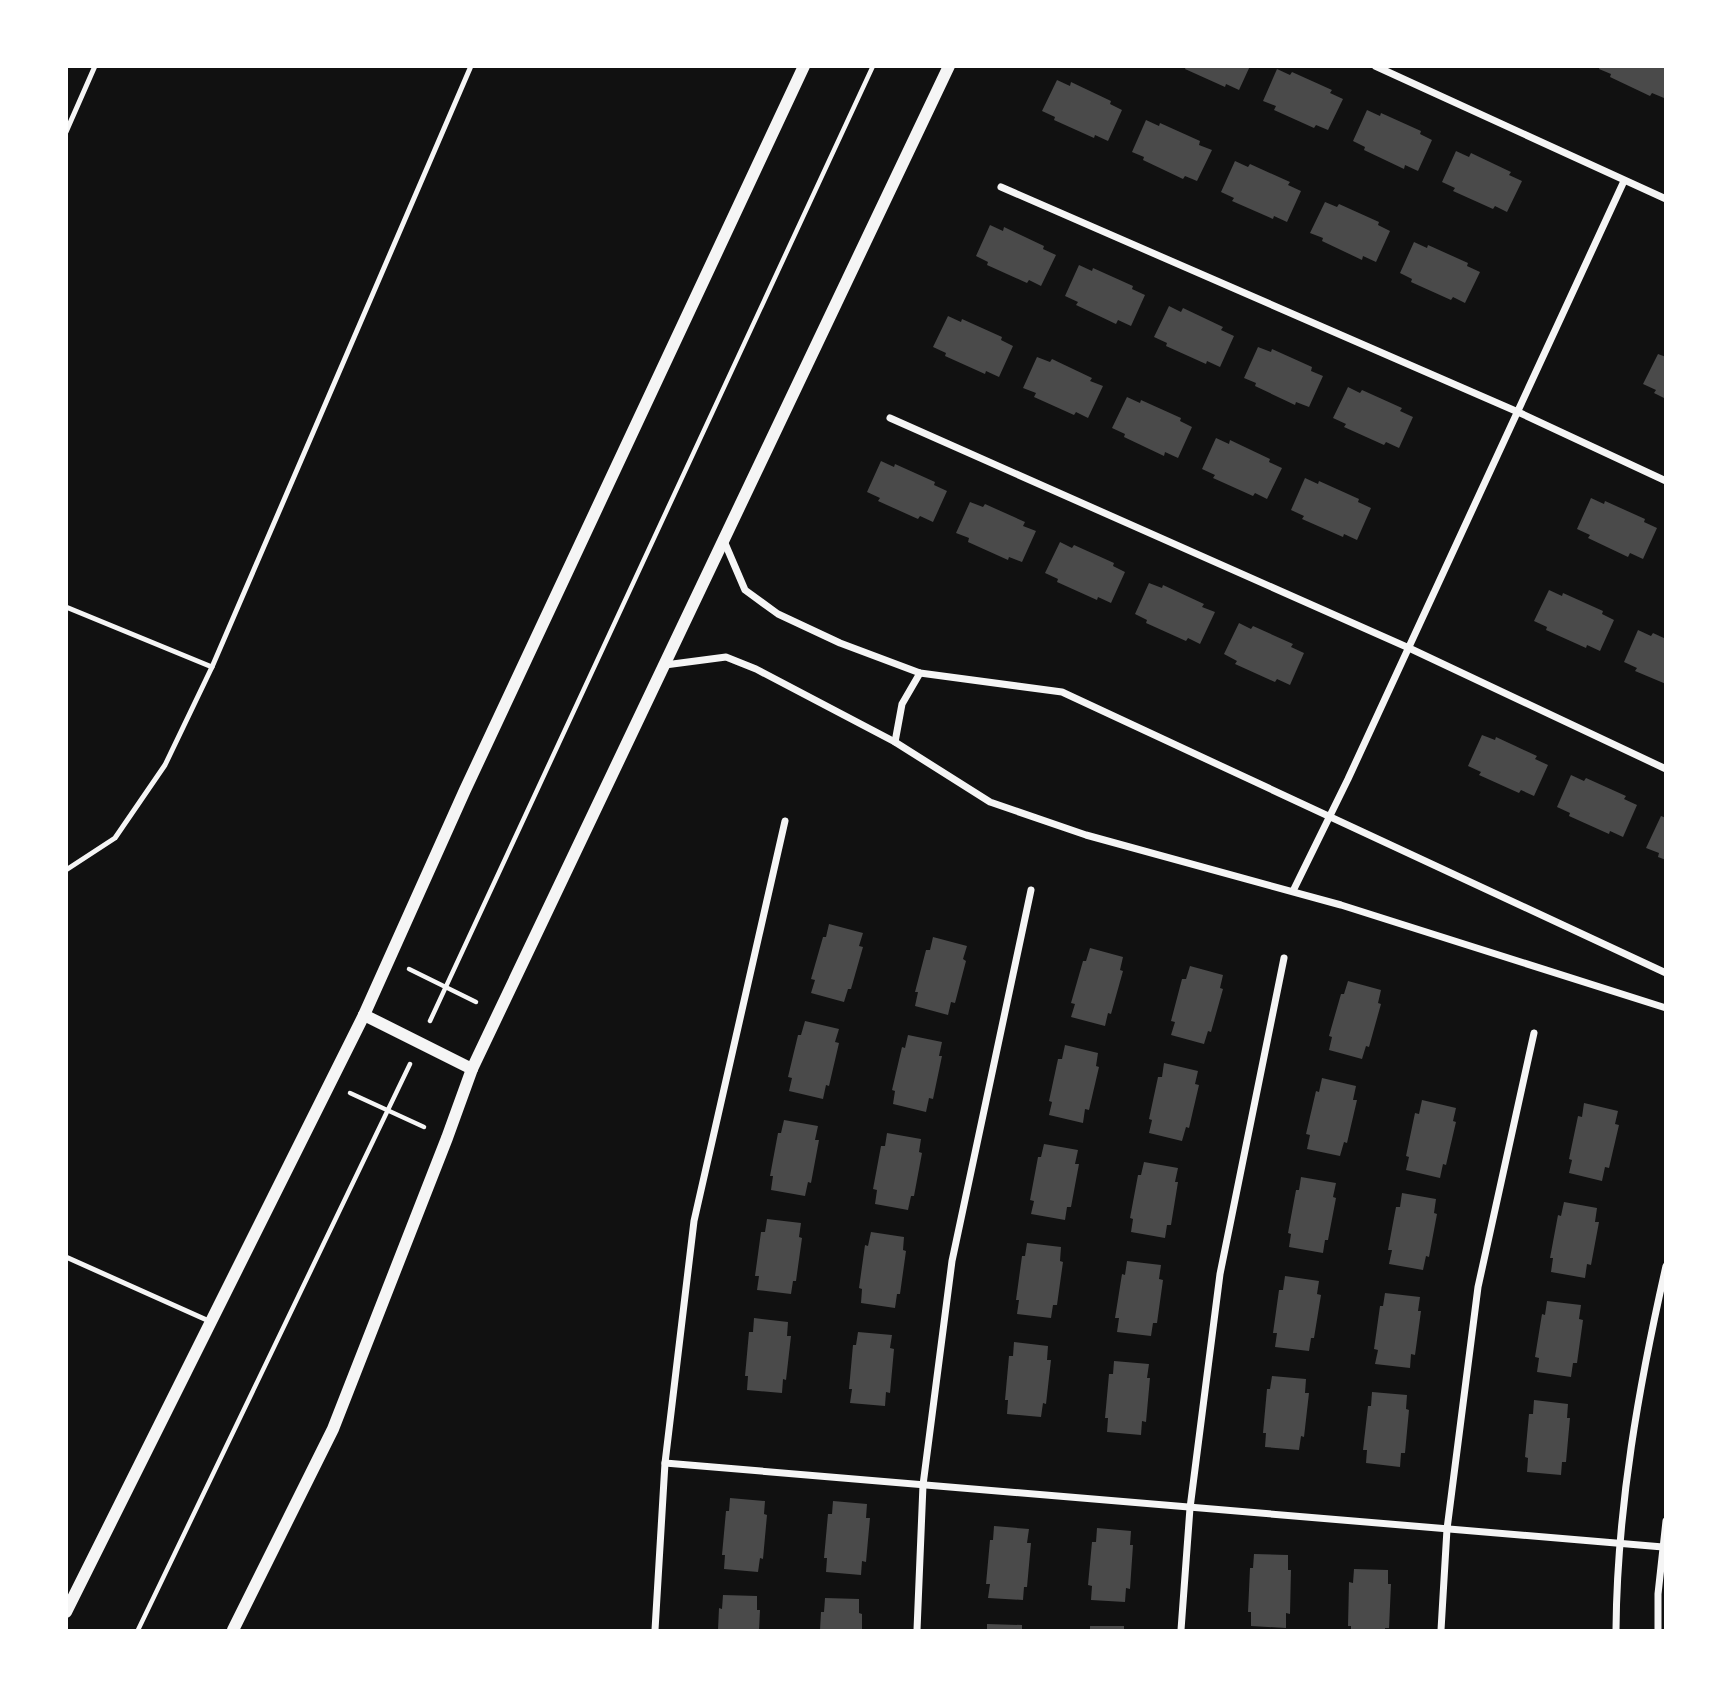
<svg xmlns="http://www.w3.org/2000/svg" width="1732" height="1697" font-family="'Work Sans',sans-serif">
<rect width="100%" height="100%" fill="#111"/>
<g fill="#4a4a4a">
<path d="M1186,66H1250L1239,90L1226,84L1225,87L1185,69Z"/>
<path d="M1600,66H1666L1664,98L1652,93L1650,96L1610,77L1611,74L1599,69Z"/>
<path d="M1277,69L1290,75L1292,72L1332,90L1330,93L1343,99L1328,130L1316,125L1314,128L1274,110L1276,106L1263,101Z"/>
<path d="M1057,80L1070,86L1071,82L1111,101L1110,104L1122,110L1108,141L1095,135L1094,138L1054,120L1055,117L1042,111Z"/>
<path d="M1367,110L1380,116L1381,113L1421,131L1420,134L1432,140L1418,171L1405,165L1404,169L1364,150L1365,147L1353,141Z"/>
<path d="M1146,120L1159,126L1160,123L1200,141L1199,145L1212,150L1197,181L1185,176L1183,179L1143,160L1144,157L1132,152Z"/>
<path d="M1456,151L1469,157L1471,153L1511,172L1509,175L1522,181L1507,212L1495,206L1493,209L1453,191L1455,188L1442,182Z"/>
<path d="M1235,161L1248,167L1250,164L1290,182L1288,185L1301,191L1287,222L1274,216L1273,219L1232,201L1234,198L1221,192Z"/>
<path d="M1325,202L1337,207L1339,204L1379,222L1378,225L1390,231L1376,262L1363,256L1362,260L1322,241L1323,238L1310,233Z"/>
<path d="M990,225L1003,231L1004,227L1044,246L1043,249L1056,255L1041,286L1029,280L1027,283L987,265L988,262L976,256Z"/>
<path d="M1414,242L1427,248L1428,245L1468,263L1467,266L1480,272L1465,303L1453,297L1451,300L1411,282L1412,279L1400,273Z"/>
<path d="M1079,265L1092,271L1093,268L1133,286L1132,289L1145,295L1131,326L1118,320L1116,324L1076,305L1078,302L1065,296Z"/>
<path d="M1169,306L1181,312L1183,308L1223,327L1221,330L1234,336L1220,367L1207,361L1206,364L1166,346L1167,343L1154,337Z"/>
<path d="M948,316L961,322L962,319L1002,337L1001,340L1013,346L999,377L986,371L985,374L945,356L946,353L933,347Z"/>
<path d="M1258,347L1271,352L1272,349L1312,367L1311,371L1323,376L1309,407L1296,402L1295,405L1255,386L1256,383L1244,378Z"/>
<path d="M1658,354L1666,357V399L1654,393L1656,390L1643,384Z"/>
<path d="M1037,357L1050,362L1052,359L1092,378L1090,381L1103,386L1088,418L1076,412L1074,415L1034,397L1036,393L1023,388Z"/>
<path d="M1348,387L1360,393L1362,390L1402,408L1400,411L1413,417L1399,448L1386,442L1384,445L1344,427L1346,424L1333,418Z"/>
<path d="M1127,397L1140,403L1141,400L1181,418L1180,421L1192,427L1178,458L1165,452L1164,456L1124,437L1125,434L1112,428Z"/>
<path d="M1216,438L1229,444L1230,440L1270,459L1269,462L1282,468L1267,499L1255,493L1253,496L1213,478L1215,475L1202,469Z"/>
<path d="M881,461L894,467L895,464L935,482L934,485L947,491L933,522L920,516L918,519L878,501L880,498L867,492Z"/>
<path d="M1305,478L1318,484L1319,481L1359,499L1358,502L1371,508L1357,540L1344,534L1343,537L1302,519L1304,516L1291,510Z"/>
<path d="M1591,498L1604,504L1605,501L1645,519L1644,522L1657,528L1643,559L1630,553L1628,557L1588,538L1590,535L1577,529Z"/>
<path d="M970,502L983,507L985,504L1025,522L1023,526L1036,531L1022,562L1009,557L1008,560L968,542L969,538L956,533Z"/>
<path d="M1060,542L1072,548L1074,545L1114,563L1113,566L1125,572L1111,603L1098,597L1097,600L1057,582L1058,579L1045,573Z"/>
<path d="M1149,583L1162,588L1163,585L1204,604L1202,607L1215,612L1200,644L1188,638L1186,641L1146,623L1147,620L1135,614Z"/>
<path d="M1549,590L1562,596L1563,593L1603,611L1602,614L1614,620L1600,651L1587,645L1586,648L1546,630L1547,627L1534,621Z"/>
<path d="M1239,623L1251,629L1253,626L1293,644L1291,647L1304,653L1290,685L1277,679L1275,682L1235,664L1237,661L1224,654Z"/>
<path d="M1638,630L1651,636L1653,633L1666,639V684L1635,671L1637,668L1624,662Z"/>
<path d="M1482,735L1495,740L1496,737L1537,756L1535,759L1548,765L1534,796L1521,790L1519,793L1479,775L1481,772L1468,766Z"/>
<path d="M1571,775L1584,781L1586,778L1626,796L1624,799L1637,805L1623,837L1610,831L1609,834L1569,816L1570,813L1557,807Z"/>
<path d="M1661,816L1666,818V860L1658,857L1659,853L1646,848Z"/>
<path d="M829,924L863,933L859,946L863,947L851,989H848L844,1002L811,993L815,980L811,979L823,937H826Z"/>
<path d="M933,937L967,946L963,959L966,961L955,1003L951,1002L948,1015L915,1006L918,992H915L926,950H930Z"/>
<path d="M1090,948L1123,957L1120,970L1123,971L1111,1014L1108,1013L1105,1026L1071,1017L1075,1004L1071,1003L1083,961H1086Z"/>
<path d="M1190,966L1223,975L1220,988L1223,989L1211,1032L1208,1031L1204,1044L1171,1035L1175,1022L1171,1021L1182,979H1186Z"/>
<path d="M1348,981L1381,990L1378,1003L1381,1004L1369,1047L1366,1046L1362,1059L1329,1050L1332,1037L1329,1036L1341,994H1344Z"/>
<path d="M805,1021L839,1029L835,1042L839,1043L829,1086L826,1085L823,1099L789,1091L792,1078L788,1077L798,1035H801Z"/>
<path d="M908,1035L942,1042L939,1056H942L933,1099L929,1098L926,1112L893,1104L895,1091L892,1090L902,1047L905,1048Z"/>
<path d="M1065,1045L1098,1053L1096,1066L1099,1067L1089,1110L1085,1109L1083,1123L1049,1115L1052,1102L1049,1101L1058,1059H1062Z"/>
<path d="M1164,1063L1198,1071L1195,1084L1199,1085L1189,1128L1186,1127L1182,1141L1149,1133L1152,1120L1149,1119L1158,1077H1162Z"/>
<path d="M1322,1078L1356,1086L1353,1100H1357L1347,1143L1344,1142L1340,1156L1307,1149L1310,1135L1306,1134L1316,1091L1319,1092Z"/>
<path d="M1422,1100L1456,1108L1453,1121L1456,1122L1446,1165L1443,1164L1440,1178L1406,1170L1409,1157L1406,1156L1415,1113L1419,1114Z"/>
<path d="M1584,1103L1618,1111L1615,1124L1619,1125L1609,1168L1605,1167L1602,1181L1569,1173L1572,1160L1569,1159L1578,1116L1582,1117Z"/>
<path d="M784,1120L818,1126L815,1140H819L811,1183L808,1182L805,1196L771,1190L773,1176H770L778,1133H781Z"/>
<path d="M887,1133L921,1139L919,1152L922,1153L914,1196H911L908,1210L875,1204L877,1190L873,1189L881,1146H885Z"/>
<path d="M1044,1144L1078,1150L1075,1164H1079L1071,1207H1067L1065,1220L1031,1214L1034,1201L1030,1200L1038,1157H1041Z"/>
<path d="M1144,1162L1178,1168L1175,1182H1178L1171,1225H1167L1165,1238L1131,1232L1133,1219L1130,1218L1138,1175H1141Z"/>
<path d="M1301,1177L1336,1183L1333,1197L1336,1198L1328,1240H1325L1323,1253L1289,1247L1291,1234L1288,1233L1296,1190H1299Z"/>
<path d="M1402,1193L1436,1199L1434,1213L1437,1214L1429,1257L1426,1256L1423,1270L1389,1264L1392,1250H1388L1396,1207H1400Z"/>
<path d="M1564,1202L1597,1208L1595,1222H1599L1591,1265L1587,1264L1585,1278L1551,1272L1553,1258H1550L1558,1215L1561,1216Z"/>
<path d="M767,1219L801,1223L799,1237L802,1238L796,1281H793L791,1294L757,1290L759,1276H755L761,1232H765Z"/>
<path d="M871,1232L904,1237L903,1250L906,1251L900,1294H897L895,1308L861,1303L862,1289L859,1288L865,1245L868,1246Z"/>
<path d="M1027,1243L1061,1247L1060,1261L1063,1262L1057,1305H1053L1051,1318L1017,1314L1019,1300H1016L1022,1256H1025Z"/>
<path d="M1127,1261L1161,1265L1159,1279L1163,1280L1157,1323H1153L1151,1336L1117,1332L1119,1318H1115L1122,1274L1125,1275Z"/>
<path d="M1285,1276L1319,1281L1317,1294L1321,1295L1314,1338H1311L1309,1351L1275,1347L1277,1333H1273L1279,1290H1283Z"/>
<path d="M1385,1293L1420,1297L1418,1311H1421L1415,1355L1411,1354L1410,1368L1375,1364L1378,1350L1374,1349L1380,1306H1383Z"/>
<path d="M1547,1301L1581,1305L1579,1319L1583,1320L1577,1363H1573L1571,1377L1537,1372L1539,1358L1535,1357L1542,1314L1545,1315Z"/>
<path d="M754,1318L788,1322L787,1336H791L786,1380L783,1379L782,1393L747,1390L748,1376H745L749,1332H753Z"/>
<path d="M858,1332L892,1335L890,1348L894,1349L890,1393L886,1392L885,1406L850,1403L852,1389H849L853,1345H856Z"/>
<path d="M1014,1342L1048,1346L1047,1360H1051L1046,1404L1043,1403L1041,1417L1007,1414L1008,1400H1005L1009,1356H1013Z"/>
<path d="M1114,1361L1149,1364L1147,1378H1150L1146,1422L1142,1421L1141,1435L1107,1432L1108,1418H1105L1109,1374H1113Z"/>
<path d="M1272,1376L1306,1379L1305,1393H1309L1304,1437L1301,1436L1299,1450L1265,1447L1266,1433H1263L1267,1389H1270Z"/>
<path d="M1372,1392L1407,1395L1406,1409L1409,1410L1405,1453H1401L1400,1467L1366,1463L1367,1450H1363L1368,1406H1371Z"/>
<path d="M1534,1400L1568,1404L1567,1418H1570L1566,1462H1562L1561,1475L1527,1472L1528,1458L1525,1457L1529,1414H1533Z"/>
<path d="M730,1498L765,1501L764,1514L767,1515L763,1559L760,1558L758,1572L724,1569L725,1555H722L726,1511H729Z"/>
<path d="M833,1501L867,1504L866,1518H870L866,1562L862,1561L861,1575L826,1572L827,1558H824L828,1514H832Z"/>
<path d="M994,1526L1029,1529L1027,1543H1031L1027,1587H1024L1023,1600L988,1598L990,1584H986L990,1540H993Z"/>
<path d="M1097,1528L1131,1531L1130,1545H1133L1130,1589L1126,1588L1125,1602L1091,1600L1092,1586L1088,1585L1092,1542H1096Z"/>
<path d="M1254,1554L1288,1555V1570H1291L1290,1614L1286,1613V1628L1251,1626V1612H1248L1250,1568H1253Z"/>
<path d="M1354,1569L1388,1570V1584H1391L1389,1628H1385V1630H1351V1626H1348L1349,1582L1353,1583Z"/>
<path d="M723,1595L757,1596V1610H760L759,1630H718L719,1608L722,1609Z"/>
<path d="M825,1598L859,1599V1613L862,1614V1630H820L821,1612H824Z"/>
<path d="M987,1624L1022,1625V1630H987Z"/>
<rect x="1090" y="1626" width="34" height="4"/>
</g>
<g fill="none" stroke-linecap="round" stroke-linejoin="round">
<g stroke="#f5f5f5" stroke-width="4.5">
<path d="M409,969L476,1002"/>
<path d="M430,1021L873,66"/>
<path d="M350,1093L424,1127"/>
<path d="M138,1630L410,1064"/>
</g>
<g stroke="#f5f5f5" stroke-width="5">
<path d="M66,132L95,66"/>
<path d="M66,607L212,667"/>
<path d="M66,870L115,838L165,765L212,667L471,66"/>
<path d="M66,1257L209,1321"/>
</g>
<g stroke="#f5f5f5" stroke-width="7">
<path d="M1375,66L1666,199"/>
<path d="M1001,187L1518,412L1666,481"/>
<path d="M890,418L1409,648L1666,769"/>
<path d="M724,541L745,590L778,614L840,643L920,673L1062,692L1666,973"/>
<path d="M665,665L726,657L756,669L895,742L990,802L1086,835L1341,905L1666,1008"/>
<path d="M895,742L902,704L920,673"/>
<path d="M1293,891L1348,779L1624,181"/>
<path d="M665,1463L1663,1547"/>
<path d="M655,1630L665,1463L694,1221L785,821"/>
<path d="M917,1630L923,1485L952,1261L1031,890"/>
<path d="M1181,1630L1190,1508L1220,1274L1284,958"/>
<path d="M1441,1630L1447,1529L1478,1287L1534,1033"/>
<path d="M1616,1630C1617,1508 1639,1385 1666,1266"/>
<path d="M1658,1630V1594L1666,1521"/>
</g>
<g stroke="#f5f5f5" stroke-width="12">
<path d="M364,1015L472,1069"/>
<path d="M66,1612L364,1015L465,790L804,66"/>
<path d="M233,1630L333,1429L447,1138L472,1069L949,66"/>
</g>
</g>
<rect width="1732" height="1697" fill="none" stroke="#ffffff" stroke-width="136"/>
</svg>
